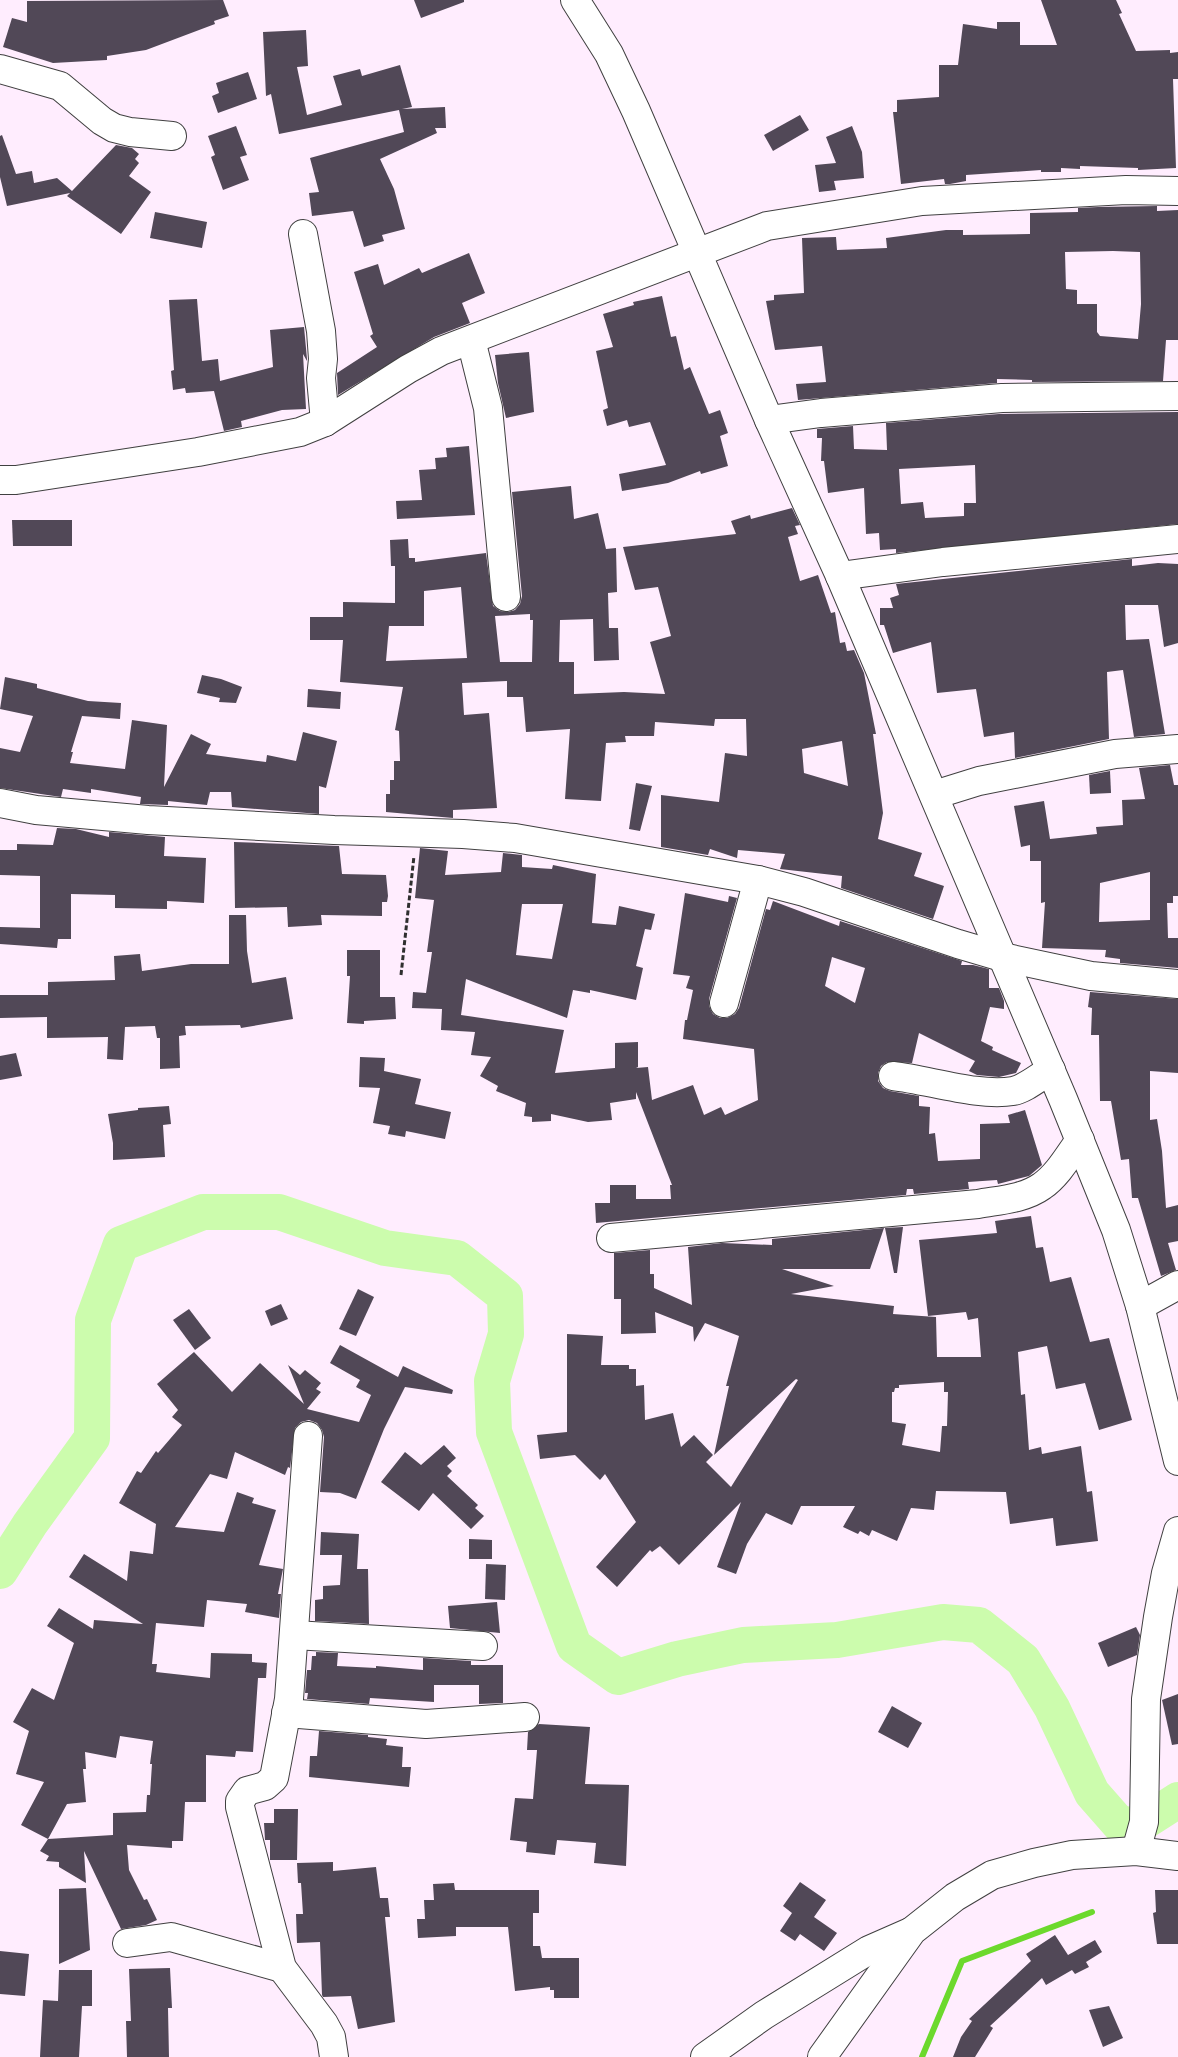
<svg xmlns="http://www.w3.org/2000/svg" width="1178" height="2057" font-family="Merriweather,serif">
<rect width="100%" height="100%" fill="#ffedfe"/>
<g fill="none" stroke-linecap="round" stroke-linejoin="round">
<path stroke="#6cd92d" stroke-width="6" d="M922,2057L962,1961L1092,1912"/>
<path stroke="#ccfcad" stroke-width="36" d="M0,1571L30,1524L92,1438L93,1320L121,1244L203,1212H279L385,1248L457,1258L505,1296L506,1334L492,1381L494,1432L574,1646L618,1677L677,1659L743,1645L837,1640L943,1622L979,1625L1023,1660L1052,1708L1092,1793L1121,1826L1144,1822L1178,1800"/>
</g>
<g fill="#514857" fill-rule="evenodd">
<path d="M223,0L229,16L214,21L215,24L146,50L107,56V60L53,63L3,47L12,18L27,22V1Z"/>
<path d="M414,0H464V2L421,18Z"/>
<path d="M1041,0H1116L1122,13L1119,14L1136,51L1170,50V53L1178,52V79H1173L1176,168L1138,170V168L1080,166V169L1061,168V172H1041V170L966,175V181L950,184H945L944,179L901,184L893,112H897V100L939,97V65H958L963,24L997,29V22H1020V45H1057Z"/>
<path d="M306,30L308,66L297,67L307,115L342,105L333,76L360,69L362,76L400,65L412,107L402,109L445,107L446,128H435L437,133L380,159L394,189L405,229L382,235L384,241L364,247L353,211L312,216L309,193L319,192L310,158L404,132L399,110L279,134L271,94L266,96L263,32Z"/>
<path d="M248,72L257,99L218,113L212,96L219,93L216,83Z"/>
<path d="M800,115L809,130L773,151L764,135Z"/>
<path d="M236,126L247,155L240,157L249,180L223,190L211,157L215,155L208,136Z"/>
<path d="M852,126L862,152L864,178L834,181L836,190L819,192L815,165L836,163L826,137Z"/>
<path d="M2,135L16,174L32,171L34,183L57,178L72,191L116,145L132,148L139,154L135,159L139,163L129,176L151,192L121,234L67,196L70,193L7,206L0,177V136Z"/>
<path d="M1157,206V211L1178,210V340H1166L1163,381L1032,382V380L997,379V383L798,400L796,384L826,382L822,346L775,350L766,301L774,300V295L804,293L802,238L836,237L837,250L887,248L886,238L946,230H963V235L1030,234V213L1078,212V208L1098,207ZM1113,251L1140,252L1141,304L1138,339L1100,336L1097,332V304H1077V290L1066,289L1065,252Z"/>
<path d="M155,212L207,222L202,248L150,238Z"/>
<path d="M469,253L485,293L462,303L470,323L434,337L338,395L337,373L377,347L370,336L373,334L354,272L378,264L384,285L419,268L422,273Z"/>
<path d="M662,296L671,337L676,336L684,370L690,367L709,414L720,410L728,433L720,436L728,466L701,474L700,471L668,483L622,491L619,474L666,465L650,422L629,427L627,420L607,426L603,410L608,408L596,351L613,347L603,314L634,305L633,302Z"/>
<path d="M197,299L202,361L218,359L220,381L273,367L270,330L304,327L307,359V361L303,354L306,409L282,410L241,421L242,427L224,431L214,391L186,393L185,388L173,390L171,371L174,370L169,300Z"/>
<path d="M529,352L534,412L506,418L498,383L495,355Z"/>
<path d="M1178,412V524L896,553V549L880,550L879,533L866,534L864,488L828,493L824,461H821L822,438H817V429L853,426L854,449L887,450L886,423L999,414ZM975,465L976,503H964V516L925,518L923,502L901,504L899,469Z"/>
<path d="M469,446L475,515L397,519L396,501L422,500L419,470L436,469L435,458L447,457L446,448Z"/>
<path d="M571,486L574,519L598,513L606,549L616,548L617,592L608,593L609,628H618L619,660L594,661L593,619L560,620L559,662H574V694L624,692L665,694L650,642L671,636L658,587L635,590L623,547L736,534L731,521L750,515L751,519L792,508L800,525L795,526L798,534L788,537L800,581L818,575L831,613L835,612L840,643L845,642L847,651L854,650L864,673L876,734H873L883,813L878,839L922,853L914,876L944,886L933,919L841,888L842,876L780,869L785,854L738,850L737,858L710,849L708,855L661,847V795L719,802L725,753L747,756L746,719H715L714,726L655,722L654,736H625L626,742L606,743L601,801L565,799L570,729L526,732L523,697H507V681L462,683L464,715L489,713L497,808L453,810V818L386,812V794H390V780H394V761H400L399,731L395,730L403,687L340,682L343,640H310V617H343V602L395,603V566H391L390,540L408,539L409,558H415V562L486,553L493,606L500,611L508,612L515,610L520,604L522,596L512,492ZM461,587L467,658L386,661L389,626H424V591ZM530,614V620H533L532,662H500L495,616ZM842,741L848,786L804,773L802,749Z"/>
<path d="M12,520H72V546H13Z"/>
<path d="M1132,559V566L1158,563L1178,564V643L1164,647L1158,605H1125L1126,640L1149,639L1165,734L1134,737L1123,670L1107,672L1109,739L1015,758L1014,732L984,737L976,689L937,693L931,642L893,653L884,625H880V608H893L890,598L899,595L896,584Z"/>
<path d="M202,675L221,679L242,687L236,703L219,702L220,698L197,693Z"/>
<path d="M5,677L37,684V688L88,701L121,703L120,719L82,716L71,752H73L70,763L125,769L132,720L167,725L164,787L191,734L211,744L206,754L266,762L267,755L296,761L303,732L337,741L326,788L319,786V814L232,807L231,792H210L207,805L168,801V805L140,804L141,797L91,789V793L63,789L61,797L0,788V748L20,752L33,716L0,709Z"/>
<path d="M308,689L341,692L340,709L307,707Z"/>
<path d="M1170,765L1174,785H1178V896H1173V903H1167L1168,938H1178V968L1120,963V959L1105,957L1106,950L1042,948L1045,902L1041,903V861H1030V845L1021,847L1014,806L1044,801L1050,839L1097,834L1096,827L1123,825L1122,800L1145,799L1139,768ZM1150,872V920L1099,922L1100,883Z"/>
<path d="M1110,771L1111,793L1090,794L1089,775Z"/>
<path d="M636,783L652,786L640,831L629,829Z"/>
<path d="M57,828L76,829L109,837V832L165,837L164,856L206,858L204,903L167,901V909L115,908V895L71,894V939H58L57,948L0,944V927L40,928V876L0,875V850H17V844L53,845Z"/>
<path d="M234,842L339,846L342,874L386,875L388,896L387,902H382V916L321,915L322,925L288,927L287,907L235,908Z"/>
<path d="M420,848L448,851L445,875L501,872L503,853L522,855V867L552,869L553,865L596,874L592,923L616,925L619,906L655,914L651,930L645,929L636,966L643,968L636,1000L590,990V993L573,990L567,1018L466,979L461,1015L564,1030L555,1073L615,1068V1043L638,1042V1067L636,1068L648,1067L652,1100L693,1085L704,1115L721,1107L725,1115L758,1100L754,1049L683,1039L685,1020H687L693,990L686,988L690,976L673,974L685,893L728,902L729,896L737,898L709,999V1006L713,1014L720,1018H727L735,1014L739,1008L766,909L770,910L773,901L839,926L840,921L962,961L961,965H973L989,969V988H999L1004,1001V1009L990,1007L981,1041L993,1047L992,1050L1021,1063L1016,1073L999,1077L977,1075L969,1071L975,1061L919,1033L912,1063L887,1062L881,1066L878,1073V1081L883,1088L890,1091L919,1096V1106L930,1107L929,1134L935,1133L938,1161L980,1159V1124L1010,1123L1008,1115L1025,1110L1042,1165L1029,1176L998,1184L997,1180L968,1182L969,1189L914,1194L913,1189H907L906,1195L596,1223L595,1203H610V1185H636V1199H671L670,1185H672L636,1092V1099L610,1103L612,1120L588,1122L551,1114V1121L532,1122V1117L524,1116L526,1103L496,1091L498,1086L480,1076L491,1057L471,1055L475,1032L441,1030L442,1009L412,1008L413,992L426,993L432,952H427L434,900L415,898ZM522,904H563L552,959L516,955ZM832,957L865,968L855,1003L825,986Z"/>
<path d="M229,915H246L247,951L252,983L286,977L293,1019L241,1028L240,1025L185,1026L186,1035L179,1036L180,1068L160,1069V1038H157L155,1026L125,1027L123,1060L107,1059L108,1037L47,1038V1017L0,1018V995H48V982L115,980L114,956L140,954L142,971L191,964H229Z"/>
<path d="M347,950H380V997H395L396,1019L364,1021V1024L347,1023L350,976H347Z"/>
<path d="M1090,992L1178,999V1073L1150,1071V1120L1157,1119L1162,1151L1166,1208L1178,1205V1241L1168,1243L1176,1270L1161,1276L1138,1198H1132L1129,1159L1121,1160L1111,1101H1100L1099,1035H1091L1092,1008L1088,1007Z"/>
<path d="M16,1053L22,1076L0,1080V1056Z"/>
<path d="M360,1057L385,1058L384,1071L421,1079L415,1104L451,1112L445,1139L406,1131L405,1137L388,1134L390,1126L373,1123L380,1088L359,1087Z"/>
<path d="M169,1106L171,1124L163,1125L165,1157L113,1160V1143L108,1114L138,1110V1108Z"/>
<path d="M1031,1216L1036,1248L1043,1247L1050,1282L1071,1277L1090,1342L1109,1338L1132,1420L1099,1430L1085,1383L1056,1389L1047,1346L1018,1352L1021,1395L1025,1394L1029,1450L1041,1447L1042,1454L1081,1446L1087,1492L1092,1491L1098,1541L1056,1546L1053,1518L1010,1524L1006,1492L936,1491L934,1510L911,1508L897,1541L872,1530L869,1536L860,1531L858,1534L843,1527L855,1506H801L792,1525L766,1513L747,1544L736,1574L717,1567L741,1502L679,1565L660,1546L652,1552L650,1550L617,1587L596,1567L636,1522L605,1474L600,1480L575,1455L540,1459L537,1435L567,1432V1334L603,1336L601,1365H629V1369H636V1386L644,1385L645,1420L673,1413L681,1447L694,1435L713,1455L706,1462L731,1487L798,1380L796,1379L714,1455L729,1386H726L739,1336L705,1323L694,1342L693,1327L655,1312L656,1333L621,1334V1299H614V1253L650,1250V1274H654V1288L692,1305L688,1247L722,1243L772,1245V1239L884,1228L870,1269H782L834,1286L791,1294L894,1306L893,1314L936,1317L937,1357H981L978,1318L968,1320L966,1312L928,1316L919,1240L997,1233L995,1221ZM944,1382V1392H948L947,1426H942L940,1452L902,1445L906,1424L892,1422V1392H894L895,1388H899V1385Z"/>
<path d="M903,1227L897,1273H894L885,1228Z"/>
<path d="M358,1289L374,1297L356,1336L339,1329Z"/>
<path d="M281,1304L288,1319L271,1326L265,1311Z"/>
<path d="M189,1309L211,1338L195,1350L173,1320Z"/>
<path d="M340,1345L398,1377L403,1366L453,1390L452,1394L405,1387L384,1429L356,1499L340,1493L320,1492L324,1437L322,1430L317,1423L309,1420L301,1422L295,1428L290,1468L288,1467L285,1475L235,1452L227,1479L210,1474L175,1527L224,1532L237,1492L254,1498L252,1503L276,1510L259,1565L283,1569L278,1594H281L279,1618L245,1612L247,1604L207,1600L204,1627L156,1623L152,1664H157L156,1672L210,1678L211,1653L252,1654V1662L267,1663L266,1678H258L253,1752L236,1751L235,1757L206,1755V1802H185L183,1841H172V1848L127,1845L129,1870L144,1900L147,1899L157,1920L146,1925L121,1929L84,1851L86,1883L59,1867V1862L46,1861L49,1856L40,1851L48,1839L21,1825L44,1782L16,1774L29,1731L13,1722L32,1688L54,1700L74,1643L47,1626L59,1608L93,1629L94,1620L143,1624L69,1577L84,1554L127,1581L130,1551L153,1554L156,1524L119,1503L137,1471L141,1473L156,1451L158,1453L182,1425L172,1417L178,1410L157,1384L194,1352L232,1392L260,1363L304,1404L288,1365L300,1375L305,1370L321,1383L316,1389L321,1392L307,1409L359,1422L371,1395L356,1387L360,1380L330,1363ZM120,1736L153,1741L150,1764H152L150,1795H147L146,1812L113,1813V1835L48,1839L67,1804L86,1802L83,1769H86L85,1752L116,1758Z"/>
<path d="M444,1445L456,1458L447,1466L452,1471L447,1476L478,1505L475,1508L484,1516L471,1529L433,1493L419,1511L381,1482L405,1452L421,1465Z"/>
<path d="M321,1532L359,1534L357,1569H368L369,1624L315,1621V1600L323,1599V1586L340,1585L342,1555H320Z"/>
<path d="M469,1539L492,1540V1559H469Z"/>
<path d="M486,1564L506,1565L505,1600L485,1599Z"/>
<path d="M497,1602L500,1633L450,1628L448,1606Z"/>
<path d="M1136,1627L1140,1635L1137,1655L1108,1667L1098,1643Z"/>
<path d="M316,1652L338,1653L337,1666L376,1668V1666L423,1670V1658L471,1661V1665H503V1703L479,1704V1685H434V1702L370,1698L369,1704L307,1699L308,1693H305L307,1670H311L312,1656H316Z"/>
<path d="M1178,1694V1744L1172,1745L1162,1700Z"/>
<path d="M892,1706L922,1723L908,1748L878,1732Z"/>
<path d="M539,1724L590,1727L585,1784L629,1785L626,1866L594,1863L596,1843L557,1840L555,1855L526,1852L527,1842L510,1840L515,1798L533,1799L537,1750H527L528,1732Z"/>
<path d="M319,1731L368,1735V1737L387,1739L386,1745L403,1747L402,1767H411L409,1787L309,1777L310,1756H317Z"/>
<path d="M274,1809H298L297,1860H270V1840H265L264,1823H274Z"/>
<path d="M333,1862V1871L376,1867L380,1898H388L390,1917H385L395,2022L358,2029L351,1996L323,1997L322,1995L320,1942L297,1943L296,1914H303L301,1883H298L297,1863Z"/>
<path d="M800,1882L826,1900L814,1917L837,1933L824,1951L800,1934L795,1941L780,1931L792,1913L783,1906Z"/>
<path d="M454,1883L455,1890H539V1913H533V1946H540L542,1958H579V1998H554V1990H550V1987L515,1991L508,1927H456V1936L418,1938L417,1919H425L424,1900H434L433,1884Z"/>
<path d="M86,1888L90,1950L59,1964V1889Z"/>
<path d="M1155,1890H1178V1944H1157L1153,1913L1156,1912Z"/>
<path d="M1055,1935L1068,1955L1095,1940L1102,1952L1086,1962L1089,1967L1075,1974L1072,1970L1046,1985L1042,1978L990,2026L993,2028L975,2057H953L961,2037L972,2021L969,2019L1031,1961L1026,1954Z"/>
<path d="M0,1951L29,1954L25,1996L0,1994Z"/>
<path d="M170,1968L172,2008H168L169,2057H127L126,2021H131L129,1969Z"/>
<path d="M59,1970H92V2006H82L79,2057H40L43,2000L58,2001Z"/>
<path d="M1109,2006L1123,2038L1103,2047L1089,2010Z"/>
</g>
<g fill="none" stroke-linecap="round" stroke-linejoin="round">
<defs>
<g id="minor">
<path d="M575,0L609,54L636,111L769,420L840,576L1063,1099L1116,1230L1140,1306L1178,1461"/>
<path d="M0,69L60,86L102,121L114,128L130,132L172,136"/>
<path d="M303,234L321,331L323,359L321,378L325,422"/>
<path d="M471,340L488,408L506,597"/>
<path d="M769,420L821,413L1002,398L1178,396"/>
<path d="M0,480H16L198,452L300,432L325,422L408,369L441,351L767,226L922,201L1126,190L1178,191"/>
<path d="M840,576L943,562L1178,539"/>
<path d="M934,795L979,781L1115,754L1178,749"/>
<path d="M0,803L36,810L148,820L334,830L463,834L515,838L758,880L804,892L958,944L1002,957L1091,976L1178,984"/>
<path d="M724,1003L758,880"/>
<path d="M893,1076C929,1080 979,1097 1013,1091C1025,1089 1040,1076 1051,1070"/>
<path d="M611,1238L978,1204C999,1200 1024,1199 1042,1186C1058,1175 1069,1155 1080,1140"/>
<path d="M1140,1306L1178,1285"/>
<path d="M308,1436L289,1699L274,1778L265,1786L247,1791L240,1801V1807L282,1968L324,2024L331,2037L334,2057"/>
<path d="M294,1635L483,1646"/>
<path d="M286,1713L426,1724L525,1717"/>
<path d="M1136,1851L1144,1822L1146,1699L1158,1617L1166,1573L1178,1531"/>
<path d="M127,1943L171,1937L282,1968"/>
<path d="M705,2057L764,2015L869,1950L910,1932"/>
<path d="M822,2057L912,1931L955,1897L992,1875L1034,1863L1072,1855L1136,1851L1178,1856"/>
</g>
</defs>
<use href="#minor" stroke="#404040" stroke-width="30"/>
<path stroke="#2f2f2f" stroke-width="3" stroke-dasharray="5 2.5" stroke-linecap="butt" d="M401,975L414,856"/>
<use href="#minor" stroke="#fff" stroke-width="28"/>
</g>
</svg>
